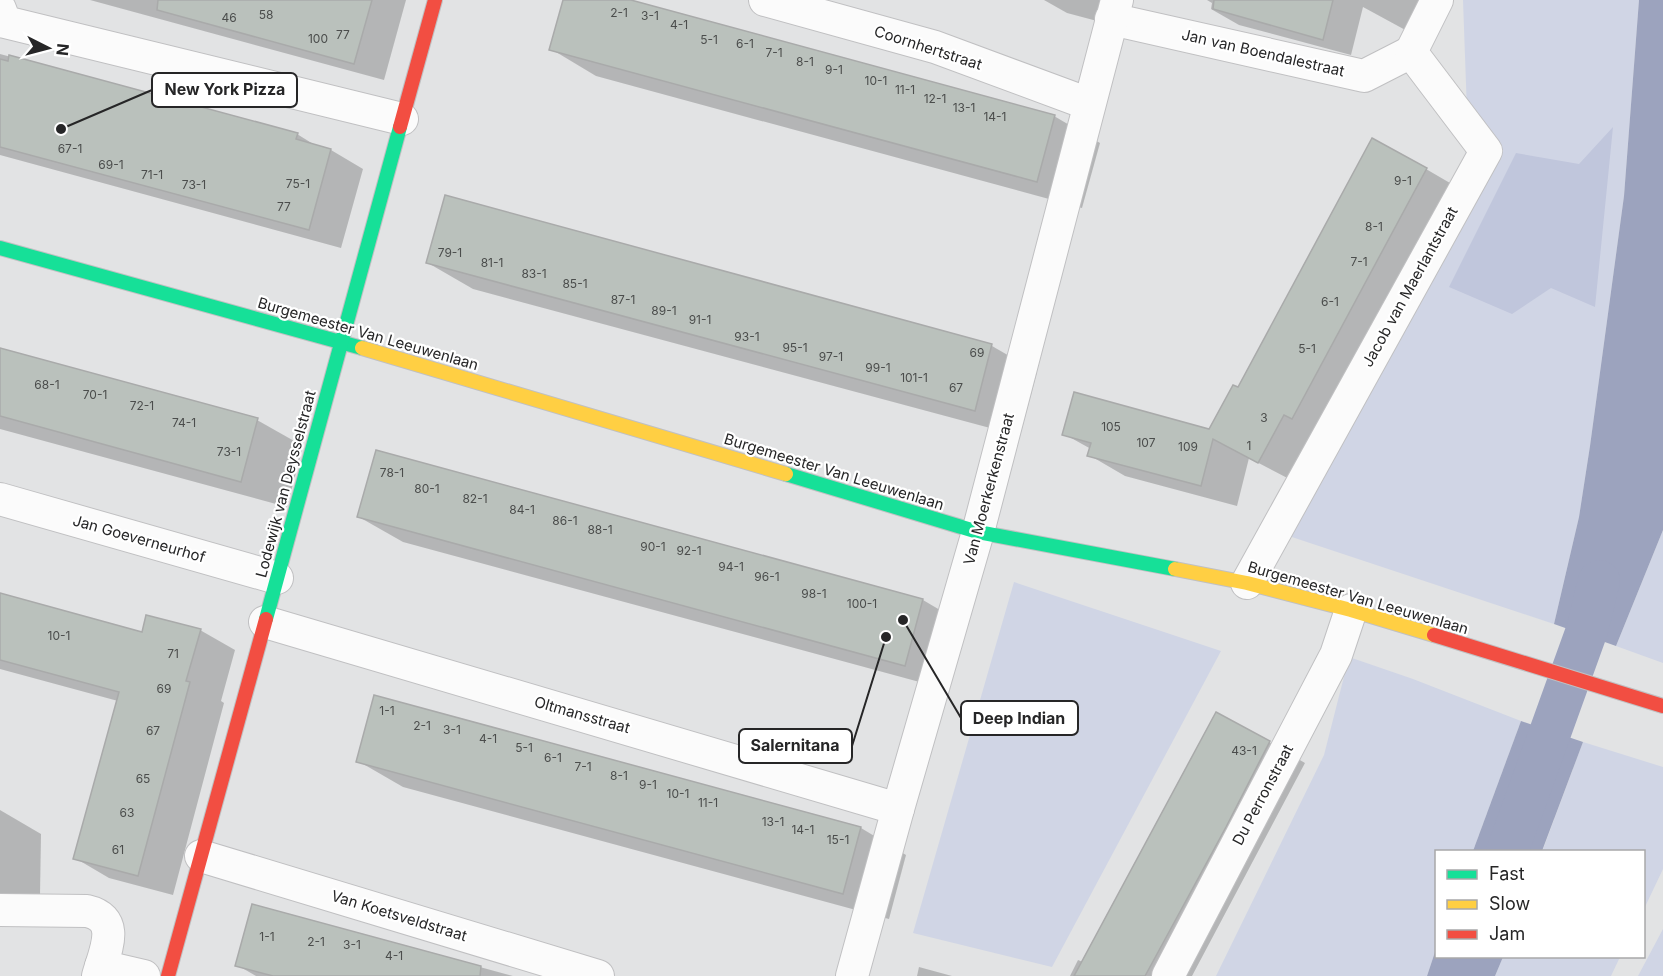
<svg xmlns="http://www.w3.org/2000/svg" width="1663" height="976" font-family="Inter,sans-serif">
<rect width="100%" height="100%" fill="#e2e3e4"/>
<g fill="#d0d5e5">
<path d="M1463,0H1639L1624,196L1590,446L1579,517L1554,624L1265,528L1463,165L1468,140Z"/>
<path d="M1663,530V663L1616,646Z"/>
<path d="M1014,582L1221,651L1052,967L913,933Z"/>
<path d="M1349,657L1413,679L1521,721L1473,851L1436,852V949L1427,976H1216L1324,755Z"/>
<path d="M1583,742L1663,767V869L1644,909V852H1542Z"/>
<path d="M1663,929V976H1638Z"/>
<path d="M1503,957V956L1620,957L1611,976H1495Z"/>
</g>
<path fill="#c0c6dc" d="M1613,127L1595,307L1551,288L1512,314L1449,287L1516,153L1579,164Z"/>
<g fill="#9ca3be">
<path d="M1639,0H1663V530L1616,646L1554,624L1579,517L1590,446L1624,196Z"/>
<path d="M1521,721L1583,742L1542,851H1473Z"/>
<path d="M1436,949V956L1503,957L1495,976H1427Z"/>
</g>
<g fill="#0003">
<path d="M90,0H406L384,80Z"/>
<path d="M564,0H626L1054,116L1100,143L1082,208L596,76L551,49Z"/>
<path d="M1044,0H1119L1112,25L1067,13Z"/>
<path d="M1207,0H1426L1409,32L1363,7L1351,55L1239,25L1211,9L1212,3Z"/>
<path d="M0,54L283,130L297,134L318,147L331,150L363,169L341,248L0,155Z"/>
<path d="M1426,169L1462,190L1295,482L1249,458L1237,506L1125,476L1089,455L1091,449L1064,434L1210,431L1239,389Z"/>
<path d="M446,197L992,346L1037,372L1020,436L473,289L428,263Z"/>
<path d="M0,350L257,420L303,446L287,507L0,429Z"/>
<path d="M377,451L923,600L967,626L949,690L403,542L359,517Z"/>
<path d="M0,595L143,634L200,630L235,650L221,701L224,703L173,895L109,878L75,858L118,701L0,669Z"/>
<path d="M376,697L861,828L906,855L889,919L403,787L358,761Z"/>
<path d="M1269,742L1305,763L1192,976H1070L1078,960L1083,962Z"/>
<path d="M0,810L41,834L40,895L0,894Z"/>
<path d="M253,905L513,976H256L237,965Z"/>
<path d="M919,967L952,976H917Z"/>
</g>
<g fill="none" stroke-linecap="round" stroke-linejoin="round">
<path stroke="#9ca3be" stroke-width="42" d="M1507,852L1587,630L1599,581"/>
</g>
<g fill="#bac1bc" stroke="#a9aaaa" stroke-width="1.5">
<path d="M158,0H372L354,64L157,10Z"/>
<path d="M563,0H631L1055,115L1037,182L549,50Z"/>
<path d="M1214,0H1333L1323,40L1213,9Z"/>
<path d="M9,55L298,133L296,139L331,149L309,230L0,147V59L8,61Z"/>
<path d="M1372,138L1427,168L1292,419L1284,415L1258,463L1213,439L1201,486L1087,456L1091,443L1062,435L1074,392L1209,429L1233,385L1238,387Z"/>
<path d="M445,195L992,344L975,411L426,263Z"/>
<path d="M0,348L258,418L241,482L0,416Z"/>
<path d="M376,450L923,599L905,666L357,517Z"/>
<path d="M0,593L142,632L146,615L201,629L186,681L190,682L138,876L73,859L119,692L0,660Z"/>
<path d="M374,695L861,827L843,894L356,762Z"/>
<path d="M1216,712L1270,741L1226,827L1145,976H1074Z"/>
<path d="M252,904L481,966L480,976H273L235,966Z"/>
</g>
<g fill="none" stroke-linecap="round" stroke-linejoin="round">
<defs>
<g id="street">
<path d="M765,0L935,47L1089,104"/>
<path d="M0,9L5,22L402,119"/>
<path d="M1111,19L1364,76L1411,52"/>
<path d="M0,499L277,578"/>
<path d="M1247,583L1486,151L1411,52L1437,0"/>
<path d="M265,622L898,809"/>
<path d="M201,856L598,976"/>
<path d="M0,910L87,911C122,919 105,951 98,976"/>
<path d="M101,966L144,976"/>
<path d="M852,976L898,809L978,532L1117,0"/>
<path d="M1168,976L1336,655L1351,610"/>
</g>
<g id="fast">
<path d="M0,248L362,348"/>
<path d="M786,474L978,532L1175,569"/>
<path d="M266,619L400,127"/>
</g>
<g id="slow">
<path d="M362,348L786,474"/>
<path d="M1175,569L1247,583L1351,610L1434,635"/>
</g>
<g id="jam">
<path d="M400,127L435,0"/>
<path d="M1434,635L1663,706"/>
<path d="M168,976L266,619"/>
</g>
</defs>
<use href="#street" stroke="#c0c0c2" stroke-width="34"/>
<use href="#fast" stroke="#c0c0c2" stroke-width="16"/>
<use href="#slow" stroke="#c0c0c2" stroke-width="16"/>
<use href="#jam" stroke="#c0c0c2" stroke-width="16"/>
<use href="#street" stroke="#fbfbfb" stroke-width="32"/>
<use href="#fast" stroke="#16e098" stroke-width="14"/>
<use href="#slow" stroke="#ffcf43" stroke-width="14"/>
<use href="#jam" stroke="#f24e42" stroke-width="14"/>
</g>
<g text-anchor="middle" stroke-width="4.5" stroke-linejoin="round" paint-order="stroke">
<g font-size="12" fill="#4b4d4c">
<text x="619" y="17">2-1</text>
<text x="266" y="19">58</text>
<text x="650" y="20">3-1</text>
<text x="229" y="22">46</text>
<text x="679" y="29">4-1</text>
<text x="343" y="39">77</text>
<text x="318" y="43">100</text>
<text x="709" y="44">5-1</text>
<text x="745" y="48">6-1</text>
<text x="774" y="57">7-1</text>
<text x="805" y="66">8-1</text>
<text x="834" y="74">9-1</text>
<text x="876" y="85">10-1</text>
<text x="905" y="94">11-1</text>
<text x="935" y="103">12-1</text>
<text x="964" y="112">13-1</text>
<text x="995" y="121">14-1</text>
<text x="70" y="153">67-1</text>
<text x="111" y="169">69-1</text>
<text x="152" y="179">71-1</text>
<text x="1403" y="185">9-1</text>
<text x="298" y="188">75-1</text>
<text x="194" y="189">73-1</text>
<text x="284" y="211">77</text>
<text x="1374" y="231">8-1</text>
<text x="450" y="257">79-1</text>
<text x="1359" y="266">7-1</text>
<text x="492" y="267">81-1</text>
<text x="534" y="278">83-1</text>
<text x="575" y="288">85-1</text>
<text x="623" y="304">87-1</text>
<text x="1330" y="306">6-1</text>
<text x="664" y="315">89-1</text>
<text x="700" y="324">91-1</text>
<text x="747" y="341">93-1</text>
<text x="795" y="352">95-1</text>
<text x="1307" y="353">5-1</text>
<text x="977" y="357">69</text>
<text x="831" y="361">97-1</text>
<text x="878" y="372">99-1</text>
<text x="914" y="382">101-1</text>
<text x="47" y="389">68-1</text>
<text x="956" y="392">67</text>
<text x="95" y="399">70-1</text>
<text x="142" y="410">72-1</text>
<text x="1264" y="422">3</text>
<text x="184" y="427">74-1</text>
<text x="1111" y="431">105</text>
<text x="1146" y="447">107</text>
<text x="1249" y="450">1</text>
<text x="1188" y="451">109</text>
<text x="229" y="456">73-1</text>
<text x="392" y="477">78-1</text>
<text x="427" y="493">80-1</text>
<text x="475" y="503">82-1</text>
<text x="522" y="514">84-1</text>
<text x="565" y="525">86-1</text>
<text x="600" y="534">88-1</text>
<text x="653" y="551">90-1</text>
<text x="689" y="555">92-1</text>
<text x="731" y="571">94-1</text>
<text x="767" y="581">96-1</text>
<text x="814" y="598">98-1</text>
<text x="862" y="608">100-1</text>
<text x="59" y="640">10-1</text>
<text x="173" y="658">71</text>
<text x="164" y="693">69</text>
<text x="387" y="715">1-1</text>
<text x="422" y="730">2-1</text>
<text x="452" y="734">3-1</text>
<text x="153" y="735">67</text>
<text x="488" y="743">4-1</text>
<text x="524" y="752">5-1</text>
<text x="1244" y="755">43-1</text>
<text x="553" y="762">6-1</text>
<text x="583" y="771">7-1</text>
<text x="619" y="780">8-1</text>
<text x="143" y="783">65</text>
<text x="648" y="789">9-1</text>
<text x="678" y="798">10-1</text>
<text x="708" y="807">11-1</text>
<text x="127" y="817">63</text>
<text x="773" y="826">13-1</text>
<text x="803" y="834">14-1</text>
<text x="838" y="844">15-1</text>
<text x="118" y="854">61</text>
<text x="267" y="941">1-1</text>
<text x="316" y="946">2-1</text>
<text x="352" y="949">3-1</text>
<text x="394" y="960">4-1</text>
</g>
<g font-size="15" fill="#262627" stroke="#fff">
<text transform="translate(928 48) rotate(18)" y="5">Coornhertstraat</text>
<text transform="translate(1263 53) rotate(13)" y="5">Jan van Boendalestraat</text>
<text transform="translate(1410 287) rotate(-61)" y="5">Jacob van Maerlantstraat</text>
<text transform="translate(368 334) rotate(16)" y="5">Burgemeester Van Leeuwenlaan</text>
<text transform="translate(834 472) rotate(17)" y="5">Burgemeester Van Leeuwenlaan</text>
<text transform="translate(286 484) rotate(-75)" y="5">Lodewijk van Deysselstraat</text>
<text transform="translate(989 489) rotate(-75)" y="5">Van Moerkerkenstraat</text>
<text transform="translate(139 539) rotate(16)" y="5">Jan Goeverneurhof</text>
<text transform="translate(1358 598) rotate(16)" y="5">Burgemeester Van Leeuwenlaan</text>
<text transform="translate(582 715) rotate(16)" y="5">Oltmansstraat</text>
<text transform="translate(1263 795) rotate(-62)" y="5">Du Perronstraat</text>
<text transform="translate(399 916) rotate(17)" y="5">Van Koetsveldstraat</text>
</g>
</g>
<path fill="none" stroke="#262627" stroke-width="2" d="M61 129L152 90M903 620L961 718M886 637L852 746"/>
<g fill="#262627" stroke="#fff" stroke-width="2">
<circle cx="61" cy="129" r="6"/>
<circle cx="903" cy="620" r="6"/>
<circle cx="886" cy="637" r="6"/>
</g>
<g fill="#fff" stroke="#262627" stroke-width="2">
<rect x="152" y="73" width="145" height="34" rx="6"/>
<rect x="961" y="701" width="117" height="34" rx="6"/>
<rect x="739" y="729" width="113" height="34" rx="6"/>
</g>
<g font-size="16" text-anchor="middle" font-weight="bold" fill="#262627">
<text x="225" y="95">New York Pizza</text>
<text x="1019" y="724">Deep Indian</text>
<text x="795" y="751">Salernitana</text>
</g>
<rect x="1435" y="850" width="210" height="108" fill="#ffffff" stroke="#a8a8a9" stroke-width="1.5"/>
<rect x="1447" y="870" width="30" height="9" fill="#16e098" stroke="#a8a8a9" stroke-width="1.5"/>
<text x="1489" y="880" font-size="18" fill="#262627">Fast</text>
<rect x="1447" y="900" width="30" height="9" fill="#ffcf43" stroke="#a8a8a9" stroke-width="1.5"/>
<text x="1489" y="910" font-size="18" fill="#262627">Slow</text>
<rect x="1447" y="930" width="30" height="9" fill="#f24e42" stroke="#a8a8a9" stroke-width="1.5"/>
<text x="1489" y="940" font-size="18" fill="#262627">Jam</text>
<g transform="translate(48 48) rotate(96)" stroke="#ffffff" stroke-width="4.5" paint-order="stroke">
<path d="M0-4.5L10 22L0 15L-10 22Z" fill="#262627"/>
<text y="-9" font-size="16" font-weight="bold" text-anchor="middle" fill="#262627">N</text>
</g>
</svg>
